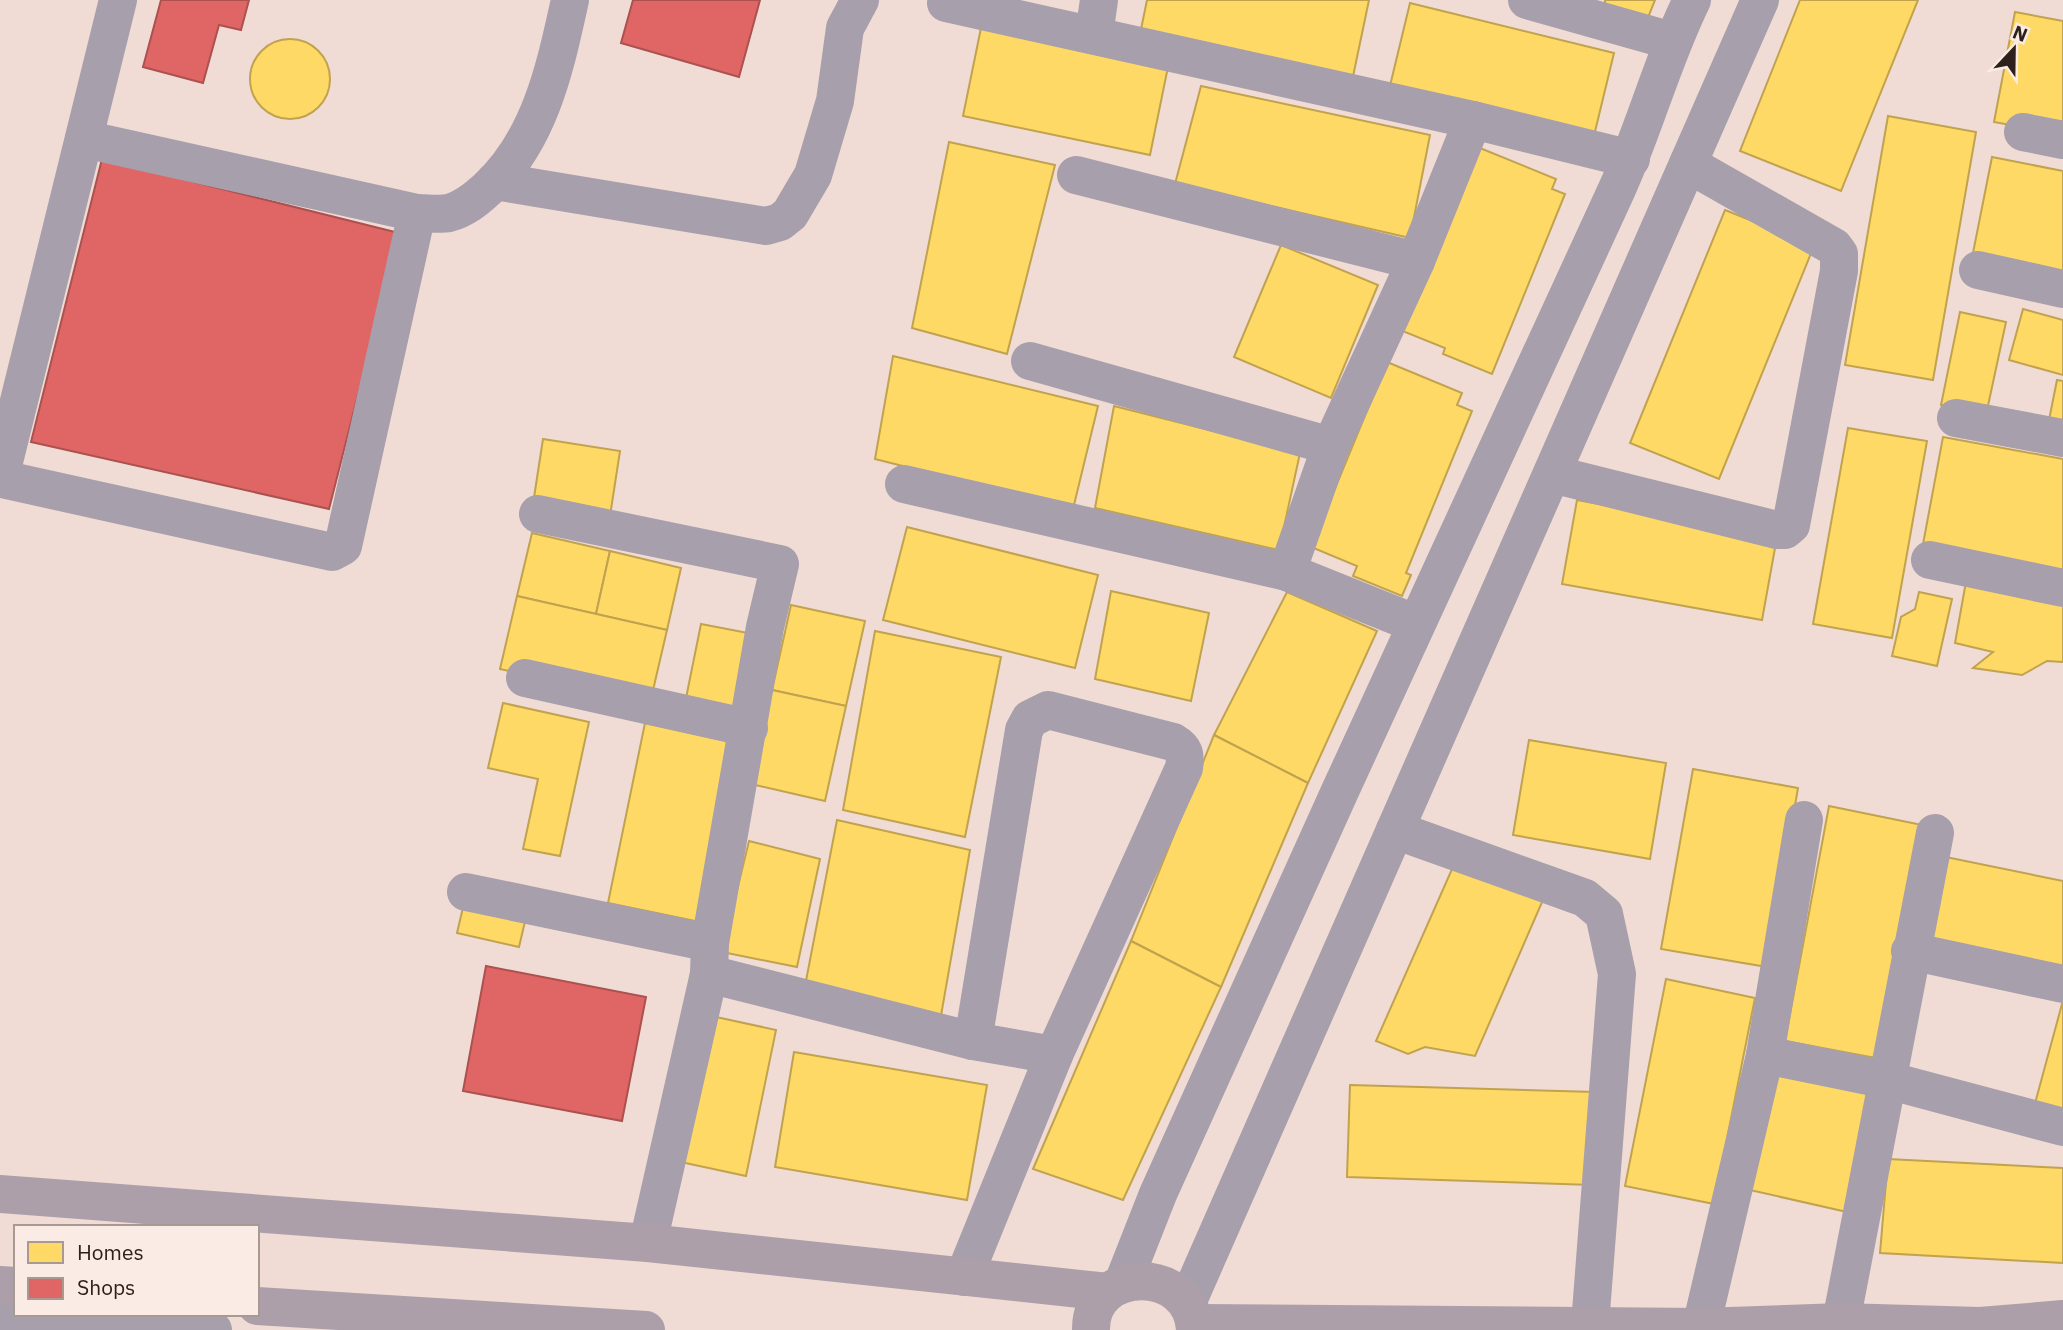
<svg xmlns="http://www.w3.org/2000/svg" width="2063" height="1330" font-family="'IBM Plex Sans',sans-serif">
<rect width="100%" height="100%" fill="#f0dcd4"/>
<g fill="#ffd966" stroke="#c0a24f" stroke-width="2">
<path d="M1147,0H1369L1351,86L1139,39Z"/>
<path d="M1605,0H1655L1645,25L1605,9Z"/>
<path d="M1800,0H1918L1841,191L1740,151Z"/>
<path d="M1410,3L1614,53L1592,144L1388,94Z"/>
<path d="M2015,12L2063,21V135L1994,122Z"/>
<path d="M982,23L1169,62L1150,155L963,116Z"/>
<circle cx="290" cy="79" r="40"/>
<path d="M1201,86L1430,135L1410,238L1175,184Z"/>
<path d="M1888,116L1976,132L1933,380L1845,365Z"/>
<path d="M949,142L1055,165L1007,354L912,328Z"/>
<path d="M1475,146L1556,179L1552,189L1565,194L1492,374L1443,354L1445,348L1400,330Z"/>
<path d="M1992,157L2063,171V282L1971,263Z"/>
<path d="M1725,210L1814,246L1719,479L1630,443Z"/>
<path d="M1281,245L1378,285L1331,398L1234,357Z"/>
<path d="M2023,309L2063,320V375L2009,360Z"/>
<path d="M1960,312L2006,322L1986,415L1941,405Z"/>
<path d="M893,356L1098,406L1073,509L875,459Z"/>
<path d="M1387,362L1462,393L1457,405L1472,411L1406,573L1411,575L1402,596L1353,576L1357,566L1311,547Z"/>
<path d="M2057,380L2063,381V428L2048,425Z"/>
<path d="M1114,406L1300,453L1279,550L1095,508Z"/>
<path d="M1848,428L1927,441L1892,638L1813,624Z"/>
<path d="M1943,437L2063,459V582L1921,555Z"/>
<path d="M543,439L620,451L610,516L533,504Z"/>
<path d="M1577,500L1777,537L1762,620L1562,584Z"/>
<path d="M907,527L1098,575L1075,668L883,620Z"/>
<path d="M532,533L610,551L596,614L517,596Z"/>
<path d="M610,551L681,568L667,630L596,614Z"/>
<path d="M1967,576L2063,598V662L2047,661L2022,675L1973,668L1993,652L1955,643Z"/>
<path d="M1111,591L1209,613L1191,701L1095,679Z"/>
<path d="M1287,592L1377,631L1308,783L1214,735Z"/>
<path d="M1919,592L1952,599L1937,666L1892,656L1901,617L1915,609Z"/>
<path d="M517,596L667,630L650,703L500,669Z"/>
<path d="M791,605L865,621L846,706L772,690Z"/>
<path d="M701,624L748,633L733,712L685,703Z"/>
<path d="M875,631L1001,657L965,837L843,810Z"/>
<path d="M772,690L846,706L825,801L751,784Z"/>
<path d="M503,703L589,722L560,856L523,849L538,779L488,768Z"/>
<path d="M645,723L737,743L700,922L608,903Z"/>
<path d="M1214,735L1308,783L1221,987L1131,941Z"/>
<path d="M1529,740L1666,763L1650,859L1513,835Z"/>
<path d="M1693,769L1798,788L1767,967L1661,949Z"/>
<path d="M1829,806L1927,826L1881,1059L1785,1041Z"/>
<path d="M837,820L970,850L939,1027L804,991Z"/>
<path d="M749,841L820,859L797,967L722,952Z"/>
<path d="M1936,855L2063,881V973L1919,944Z"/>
<path d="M1456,860L1546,893L1475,1056L1425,1047L1408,1054L1376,1041Z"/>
<path d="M465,899L527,913L519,947L457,933Z"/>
<path d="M1131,941L1221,987L1123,1200L1033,1169Z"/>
<path d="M1666,979L1755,998L1714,1204L1625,1186Z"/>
<path d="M2062,1004H2063V1114L2034,1107Z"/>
<path d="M707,1015L776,1030L746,1176L676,1161Z"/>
<path d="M794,1052L987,1085L967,1200L775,1167Z"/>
<path d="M1778,1064L1875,1087L1847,1212L1750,1190Z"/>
<path d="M1350,1085L1595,1092L1592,1185L1347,1177Z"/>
<path d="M1888,1159L2063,1168V1263L1880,1253Z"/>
</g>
<g fill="#e06666" stroke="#ab514f" stroke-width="2">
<path d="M161,0H249L241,30L219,25L203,83L143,67Z"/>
<path d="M633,0H760L739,77L621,43Z"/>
<path d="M102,159L399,233L329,509L31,442Z"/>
<path d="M486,966L646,997L622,1121L463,1091Z"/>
</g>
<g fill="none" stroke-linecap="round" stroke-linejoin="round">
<g stroke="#a79fab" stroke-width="38">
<path d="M1527,0L1672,41"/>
<path d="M946,3L1473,120L1631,159"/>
<path d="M1094,35L1099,0"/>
<path d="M2023,132L2063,140"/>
<path d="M84,139L417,213C427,213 439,215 449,213C464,209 475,200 486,190C540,141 555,68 570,0"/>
<path d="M1076,175L1416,261"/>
<path d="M495,181L766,226L780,222L790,214L813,175L835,101L845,28L860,0"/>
<path d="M1978,270L2063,289"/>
<path d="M1030,361L1331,446"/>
<path d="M1956,418L2063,438"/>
<path d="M1552,474L1777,530H1785L1791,525L1839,271V254L1834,247L1688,164"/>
<path d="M0,478L118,0"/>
<path d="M2,479L332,552L343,546L417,213"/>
<path d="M904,484L1287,572L1414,623"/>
<path d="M538,514L780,564L765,627L710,943L709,974L648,1243"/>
<path d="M1930,560L2063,588"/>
<path d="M1287,572L1331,446L1416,261L1473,120"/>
<path d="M525,678L749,728"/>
<path d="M1395,830L1585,898L1604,914L1617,974L1590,1325"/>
<path d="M466,892L710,943"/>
<path d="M1910,951L2063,984"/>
<path d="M709,974L973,1041L1054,1055"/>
<path d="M1765,1055L1887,1080L2063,1127"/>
<path d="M964,1277L1054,1055L1184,768C1186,755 1185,749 1173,742L1048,710L1030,719L1024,730L973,1041"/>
<path d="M1123,1283L1158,1194C1309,858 1461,523 1617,189C1645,127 1662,61 1692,0"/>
<path d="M1187,1303L1760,0"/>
<path d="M0,1316L213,1330"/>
<path d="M1841,1322L1935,833"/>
<path d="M1701,1327L1765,1055L1804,820"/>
</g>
<g stroke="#ac9fa9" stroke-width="38">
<path d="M0,1194L648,1243L1108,1292"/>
<path d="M0,1285L16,1286"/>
<path d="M257,1306L646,1330"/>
<path d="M1195,1323L1701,1327L1841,1322L1980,1326L2063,1319"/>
<path d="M1091,1330C1090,1265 1192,1265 1195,1330"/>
</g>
</g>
<rect x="14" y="1225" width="245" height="91" fill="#faebe4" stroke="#a89a93" stroke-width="2"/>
<rect x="28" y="1242" width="35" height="21" fill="#ffd966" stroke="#a89a93" stroke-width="2"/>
<text x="77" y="1260" font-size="21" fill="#2e201a">Homes</text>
<rect x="28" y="1278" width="35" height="21" fill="#e06666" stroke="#a89a93" stroke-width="2"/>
<text x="77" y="1295" font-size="21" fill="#2e201a">Shops</text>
<g transform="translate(2014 49) rotate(22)" stroke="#faebe4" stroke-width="5" paint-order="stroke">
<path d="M0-5L12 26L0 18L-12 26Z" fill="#2e201a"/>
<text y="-10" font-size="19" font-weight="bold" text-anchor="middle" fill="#2e201a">N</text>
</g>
</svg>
